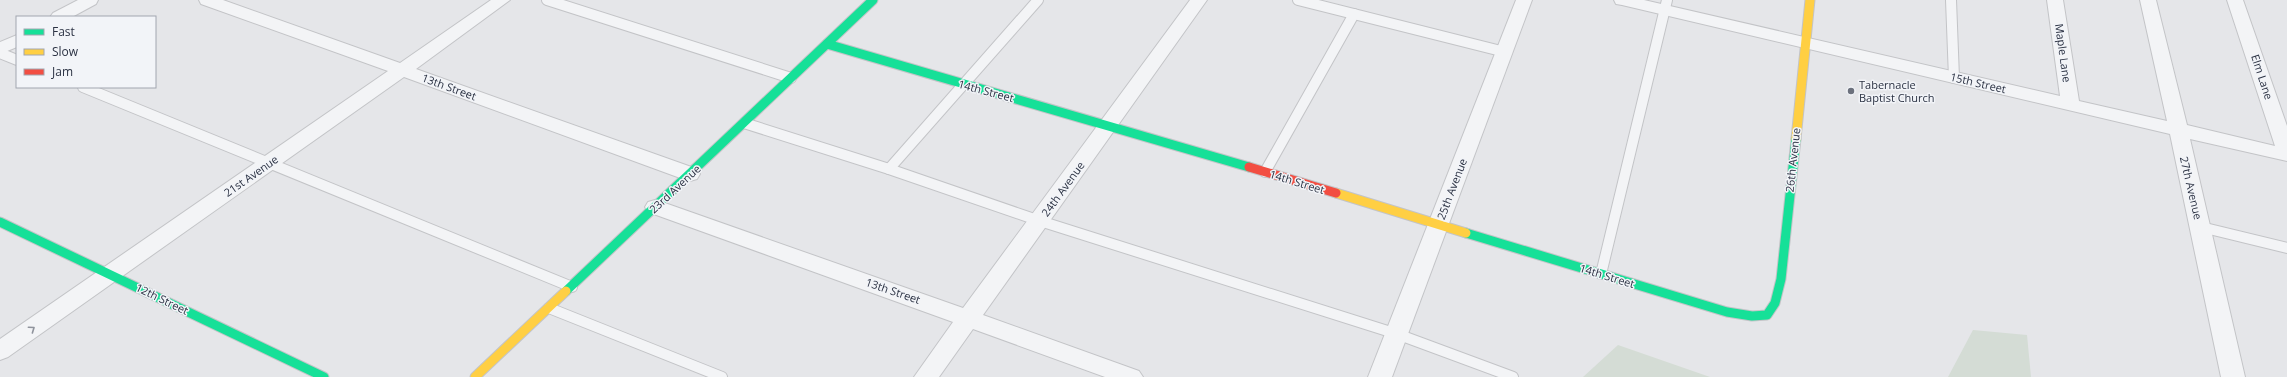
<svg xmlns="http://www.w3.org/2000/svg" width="2287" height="377" font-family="'Open Sans',sans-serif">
<rect width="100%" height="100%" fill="#e5e6e9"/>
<g fill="#d4dcd5">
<path d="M1973,330L2027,335L2031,377H1948Z"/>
<path d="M1618,345L1710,377H1583Z"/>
</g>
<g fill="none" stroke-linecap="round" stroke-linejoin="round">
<defs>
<g id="lane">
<path d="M547,0L791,78"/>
<path d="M1298,0L1505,52"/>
<path d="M1951,0L1954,78"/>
<path d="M0,53L17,60"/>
<path d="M83,87L572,287"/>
<path d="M744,123L889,169L1040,221L1397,334L1513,377"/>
<path d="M889,169L1038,0"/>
<path d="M1265,172L1354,14"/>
<path d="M2201,227L2287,248"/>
<path d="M1601,274L1667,0"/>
<path d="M549,308L722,377"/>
</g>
<g id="street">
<path d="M78,0H98L96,4L72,17H50L53,13Z"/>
<path d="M199,0H223L400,63L491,0H510L416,69L697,169L700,174L697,179L690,181L683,179L404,77L8,357L0,360V339L388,71L201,4Z"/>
<path d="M1190,0H1207L983,315L1139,371L1143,377H1105L973,329L939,377H914L953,322L648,212L645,207L648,202L655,200L662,202L963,308Z"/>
<path d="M1516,0H1532L1392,377H1368Z"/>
<path d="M1614,0H1644L2060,96L2047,0H2063L2079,101L2167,121L2140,0H2156L2187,125L2275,146L2227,0H2243L2287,126V161L2190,139L2245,377H2221L2170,134L1622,5L1616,4Z"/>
<path d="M17,35V47L0,54V42Z"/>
</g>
<g id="fast">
<path d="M827,44L1249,167"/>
<path d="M0,222L324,377"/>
<path d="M1466,233L1727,312L1752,316L1767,315L1775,303L1781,279L1796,139"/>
<path d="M566,291L873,0"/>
</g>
<g id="slow">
<path d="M1796,139L1810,0"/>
<path d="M1336,193L1466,233"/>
<path d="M475,377L566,291"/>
</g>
<path id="jam" d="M1249,167L1336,193"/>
</defs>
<use href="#lane" stroke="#c3c4c7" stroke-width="12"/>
<use href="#street" stroke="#c3c4c7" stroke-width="2"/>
<use href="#fast" stroke="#c3c4c7" stroke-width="11"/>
<use href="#slow" stroke="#c3c4c7" stroke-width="11"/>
<use href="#jam" stroke="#c3c4c7" stroke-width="11"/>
<use href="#lane" stroke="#f3f4f6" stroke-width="10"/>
<use href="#street" fill="#f3f4f6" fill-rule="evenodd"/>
<use href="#fast" stroke="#16e098" stroke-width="9"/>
<use href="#slow" stroke="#ffcf43" stroke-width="9"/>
<use href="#jam" stroke="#f24e42" stroke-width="9"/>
</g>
<defs><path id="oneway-chevron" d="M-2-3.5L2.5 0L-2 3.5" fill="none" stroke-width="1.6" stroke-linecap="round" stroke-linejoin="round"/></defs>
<use stroke="#8f939c" href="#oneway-chevron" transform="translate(32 329) rotate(-35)"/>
<circle fill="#6c717d" stroke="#f2f4f8" stroke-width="1.5" cx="1851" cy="91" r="4"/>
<g text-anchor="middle" stroke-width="3" stroke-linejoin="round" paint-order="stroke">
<g font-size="11" fill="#2b3243" stroke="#f2f4f8">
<text transform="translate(2063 53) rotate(82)" y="4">Maple Lane</text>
<text transform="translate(2262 77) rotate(72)" y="4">Elm Lane</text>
<text transform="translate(1978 83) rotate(13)" y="4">15th Street</text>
<text transform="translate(449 87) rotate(20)" y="4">13th Street</text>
<text transform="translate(986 91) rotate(15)" y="4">14th Street</text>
<text transform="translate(1793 160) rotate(-84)" y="4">26th Avenue</text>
<text transform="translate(251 176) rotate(-35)" y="4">21st Avenue</text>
<text transform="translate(1297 182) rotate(17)" y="4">14th Street</text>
<text transform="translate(2191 188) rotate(77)" y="4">27th Avenue</text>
<text transform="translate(675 189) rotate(-43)" y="4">23rd Avenue</text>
<text transform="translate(1063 189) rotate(-54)" y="4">24th Avenue</text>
<text transform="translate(1452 189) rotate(-69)" y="4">25th Avenue</text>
<text transform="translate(1607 276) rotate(17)" y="4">14th Street</text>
<text transform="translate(893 291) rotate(19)" y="4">13th Street</text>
<text transform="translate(162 299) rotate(26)" y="4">12th Street</text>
</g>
<g font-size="11" fill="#2b3243" stroke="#f2f4f8" text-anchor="start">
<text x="1859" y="89">Tabernacle<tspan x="1859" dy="13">Baptist Church</tspan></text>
</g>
</g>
<rect x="16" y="16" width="140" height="72" fill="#f2f4f8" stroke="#a2a6b0"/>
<rect x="24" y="29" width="20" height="6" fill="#16e098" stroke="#a2a6b0"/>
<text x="52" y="36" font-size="12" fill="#2b3243">Fast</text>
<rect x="24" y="49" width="20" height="6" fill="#ffcf43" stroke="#a2a6b0"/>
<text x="52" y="56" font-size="12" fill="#2b3243">Slow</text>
<rect x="24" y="69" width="20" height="6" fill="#f24e42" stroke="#a2a6b0"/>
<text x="52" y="76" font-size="12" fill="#2b3243">Jam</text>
</svg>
